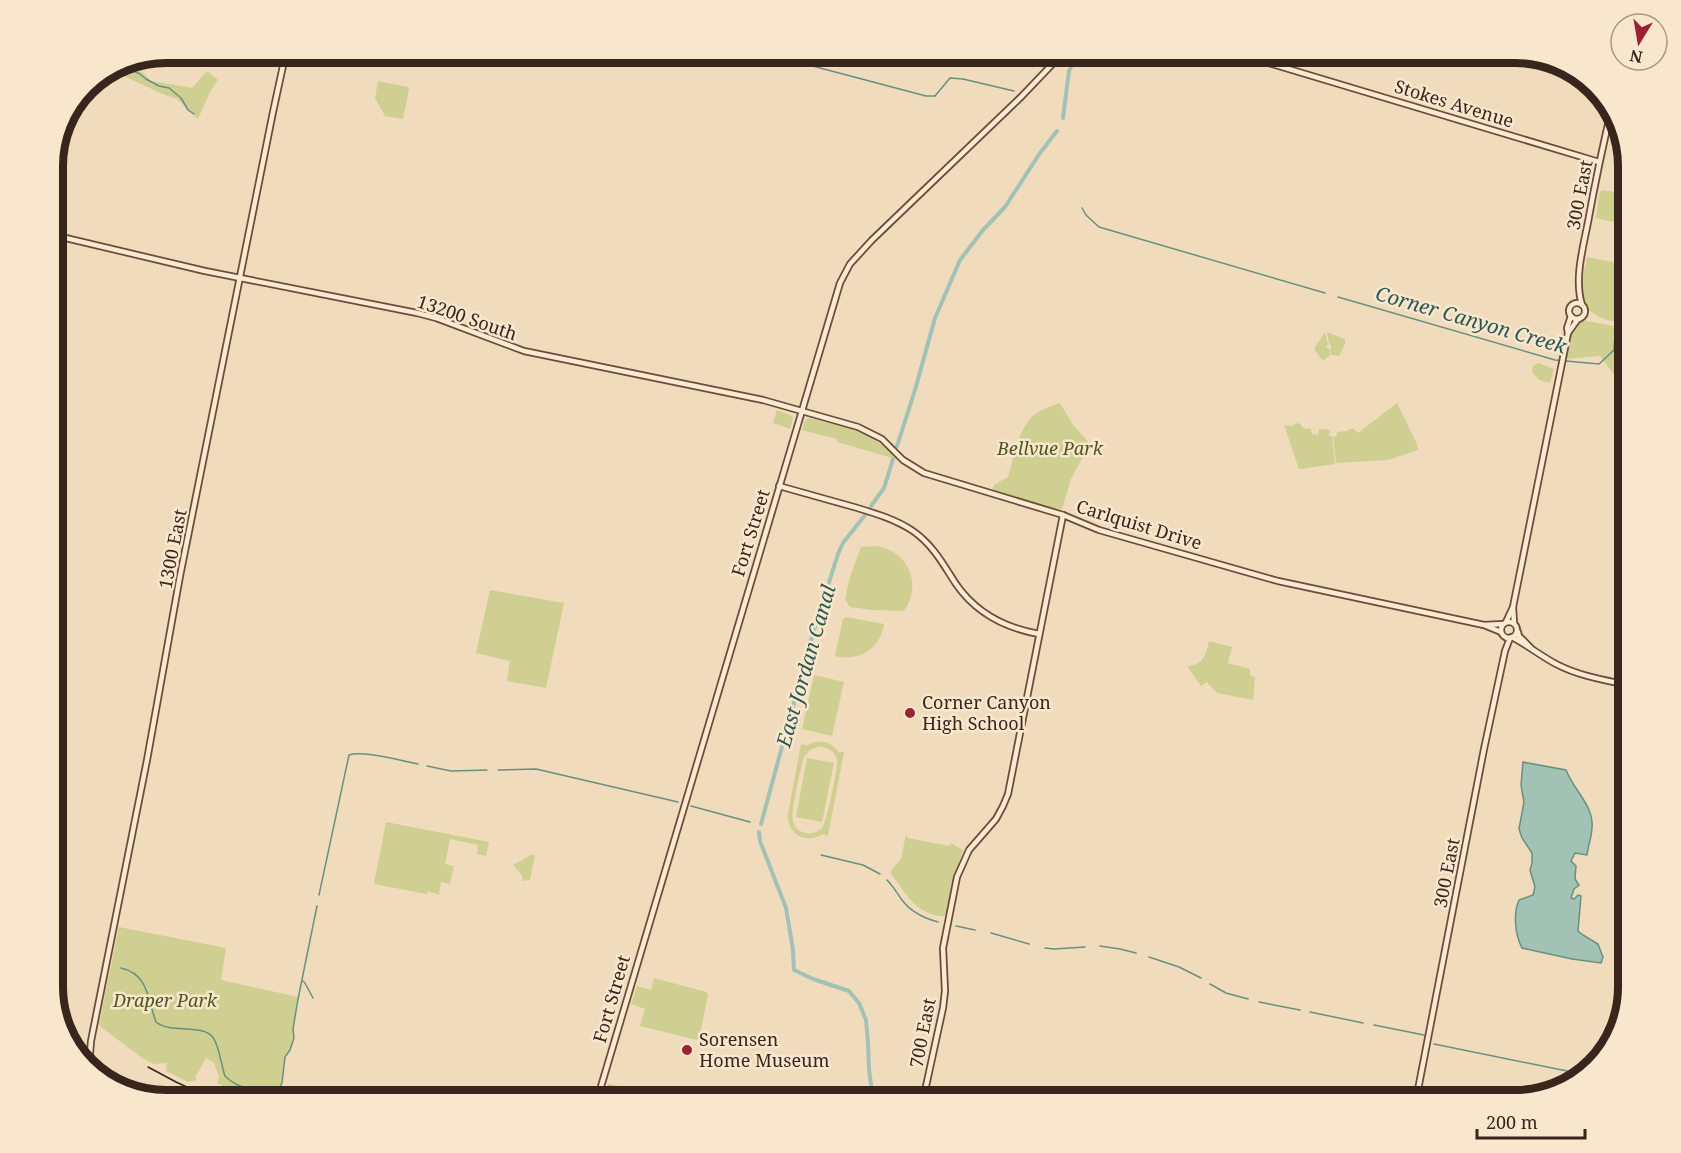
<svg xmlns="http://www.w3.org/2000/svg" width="1681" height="1153" font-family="'Noto Serif',serif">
<rect width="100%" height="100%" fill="#f1dbbd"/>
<g fill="#cfcf91" fill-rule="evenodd">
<path d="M123,61L141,71L151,81L192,88L207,71L218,80L211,90L198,119L177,99L160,93L124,76L112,68Z"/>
<path d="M378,81L408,87L409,89L403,119L385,116L375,98Z"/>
<path d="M1602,190L1628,194V225L1596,218L1599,194Z"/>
<path d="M1587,257L1628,265V324C1618,322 1605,321 1596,315C1575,304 1583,276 1587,257Z"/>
<path d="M1583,320L1628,329V378L1615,376L1600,356L1566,359C1568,347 1569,325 1583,320Z"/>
<path d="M1325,332L1328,344L1326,347L1329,349L1330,355L1323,361L1314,349Z"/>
<path d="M1327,332L1345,339V344L1339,356L1331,355L1330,349L1332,346L1329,344Z"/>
<path d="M1538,363L1554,369L1550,383L1539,380L1532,372L1533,366Z"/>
<path d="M1060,403L1073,425L1090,444L1071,479L1062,509L1058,510L992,490L994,485L1008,477C1014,457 1018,429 1034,415C1042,409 1052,406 1060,403Z"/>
<path d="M1397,403L1417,444L1418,450L1388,460L1336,463L1333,436L1336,437L1337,432L1347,431L1353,428L1358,433Z"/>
<path d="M777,410L792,416L793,418L790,429L773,423Z"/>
<path d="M809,418C842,427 868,429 893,455L892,458L837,442V439L802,430L805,420Z"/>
<path d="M1297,423L1300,424L1303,428L1311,429L1312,434L1318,435L1319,429L1330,430L1329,436H1332L1335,464L1299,469L1284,425L1291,426Z"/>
<path d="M875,546C908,550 923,584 904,611L872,610L850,607L845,599L850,577L861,547Z"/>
<path d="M490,590L564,603L546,688L507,681L510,661L476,653Z"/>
<path d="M846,617L884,624C880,649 859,662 835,656L843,619Z"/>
<path d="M1209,641L1232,647L1228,663L1250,669V675L1255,678L1253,700L1217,693L1207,682L1201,686L1187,666C1203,665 1206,655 1209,641Z"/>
<path d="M814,675L844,682L832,736L802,729Z"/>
<path d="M815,742C825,741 833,744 839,752H844L828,836L823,834C806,845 787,834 788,814L801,744L806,745V746ZM820,746C828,748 835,751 837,760C838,767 827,822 822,828C818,832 811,835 806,833C799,832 794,827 793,821C790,811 801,769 804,757L810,750Z"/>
<path d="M807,758L834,763L822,822L796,817Z"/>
<path d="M386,822L489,842L486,856L477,854L478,845L450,839L445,864L454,866L450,884L441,882L439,895L428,891L427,894L374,884Z"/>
<path d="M906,834L908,838L949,846L950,843L963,850L954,877L946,913L944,916C917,916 905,892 891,874V871L901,859Z"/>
<path d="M531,855H535L530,880L523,881L522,876L513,865Z"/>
<path d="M119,927L226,948L221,980L298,997L293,1029L294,1038L290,1050L285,1057L282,1083L277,1096H246L244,1099H241L242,1095L217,1083L219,1077L214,1063L206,1058L195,1078L197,1080L188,1082L166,1071L167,1063L154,1064L142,1058L101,1027L99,1024Z"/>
<path d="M654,978L706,992L708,995L699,1038L697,1040L640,1026L645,1009L631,1004L637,986L651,990Z"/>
</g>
<path fill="#c3c391" d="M608,1084L686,1100H603Z"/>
<path fill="#a1c2b4" stroke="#689081" stroke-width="1.5" d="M1523,762L1566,770C1573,789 1594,806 1592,827C1592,836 1588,846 1587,855L1575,853L1571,861L1576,866L1575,879L1579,885L1574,889L1571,898L1574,899L1578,895L1581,896L1578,931L1583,935L1598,944L1603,957L1601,963L1572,959L1522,948C1515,935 1513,913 1519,900L1533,895L1535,887L1530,870L1532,863V853L1522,838L1519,829L1524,802L1521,785Z"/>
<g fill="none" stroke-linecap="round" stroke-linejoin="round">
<g stroke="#689081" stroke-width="1.5">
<path d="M739,52L805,64L926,96H935L950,78L963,79L1014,91"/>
<path d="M119,64L140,74L146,79L159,86L169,88L181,98L188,110L194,114"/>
<path d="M1082,208L1086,215L1099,227L1325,293"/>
<path d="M1338,297L1555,360L1599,364L1614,350L1615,334L1621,309L1623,306L1628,305"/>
<path d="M427,766L451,771L487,770"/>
<path d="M498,770L536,769L678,802"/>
<path d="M691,806L750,822"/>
<path d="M821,855L863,865L880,874"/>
<path d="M887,880C893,886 897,893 902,900C911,912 923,918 938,922"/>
<path d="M319,895L349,755C362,750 402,761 418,764"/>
<path d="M956,926L975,930"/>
<path d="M991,933L1029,944"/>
<path d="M1100,946L1120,949L1136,953"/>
<path d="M1045,948L1054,949L1085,947"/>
<path d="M1149,957L1179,967L1201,978"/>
<path d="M121,968C149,974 148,1001 156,1022C172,1035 204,1022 214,1039C220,1050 221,1064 225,1076C239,1090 256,1090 274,1092L280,1087L282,1083L285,1057L290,1050L294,1038L293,1029L298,999L317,906"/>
<path d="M303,981L305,983L313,998"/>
<path d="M1210,984L1226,993L1248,999"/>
<path d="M1259,1002L1300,1010"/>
<path d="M1310,1012L1363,1023"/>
<path d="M1374,1025L1424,1035"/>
<path d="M1434,1044L1582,1074"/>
</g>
<g stroke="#a1c2b4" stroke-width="4">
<path d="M1063,118L1069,71L1078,52"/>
<path d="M897,446L915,390L935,318L960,260L983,230L1005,207L1040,153L1057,131"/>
<path d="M871,506L884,488L893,459"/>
<path d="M761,824L813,633L838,554L843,543L865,515"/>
<path d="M759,832L760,841L786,908L793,950L794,970L813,979L849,991L859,1003L866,1020L868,1043L869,1069L873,1100"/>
</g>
<defs>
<g id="secondary">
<path d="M1232,52L1599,162"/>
<path d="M53,235L205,271L417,313L436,318L524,351L763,400L858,427L882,439L903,460L924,473L1063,515L1099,530L1278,581L1484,625L1501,632"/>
<circle cx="1577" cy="311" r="8"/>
<path d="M1582,305C1574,279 1583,248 1588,222C1595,183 1603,145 1612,107"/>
<path d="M1568,333L1578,319"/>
<path d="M779,486C804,493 829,500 854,507C874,513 895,519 913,531C933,545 943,564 956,584C976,613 1005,628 1039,634"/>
<circle cx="1509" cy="630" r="8"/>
<path d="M1506,622L1513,607"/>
<path d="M1514,623L1513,607L1568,333L1567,328L1571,316"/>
<path d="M1484,625L1503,624"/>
<path d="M1518,632L1519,636L1531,648"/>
<path d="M1512,637C1527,645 1541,656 1556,664C1579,676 1604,680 1628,685"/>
<path d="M91,1057L96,1074"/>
<path d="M89,1066L91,1041L147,760L180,576L273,112L286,52"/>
<path d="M597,1100L840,283L850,264L872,240L1021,97L1064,52"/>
<path d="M923,1100L943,1008L945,991L943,948L957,877L969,850L996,819L1003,806L1008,794L1063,515"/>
<path d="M1416,1100L1484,749L1505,651L1510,638"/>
</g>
</defs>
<use href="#secondary" stroke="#6b4c39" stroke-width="8"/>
<use href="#secondary" stroke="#fbe9d1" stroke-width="4.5"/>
<path stroke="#38251b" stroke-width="1.5" d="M148,1067L176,1082L215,1100"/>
</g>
<g fill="#9d2132" stroke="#f8e6cd" stroke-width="2">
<circle cx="910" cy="713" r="6"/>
<circle cx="687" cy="1050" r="6"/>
</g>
<g text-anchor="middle" stroke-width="5" stroke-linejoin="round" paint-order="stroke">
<g font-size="18" fill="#38251b" stroke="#f8e6cd">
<text transform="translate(1454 104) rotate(17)" y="6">Stokes Avenue</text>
<text transform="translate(1580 195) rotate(-79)" y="6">300 East</text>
<text transform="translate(467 318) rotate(19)" y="6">13200 South</text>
<text transform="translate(1139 525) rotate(17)" y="6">Carlquist Drive</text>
<text transform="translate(751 533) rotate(-73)" y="6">Fort Street</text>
<text transform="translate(173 549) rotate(-79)" y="6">1300 East</text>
<text transform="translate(1447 873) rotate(-79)" y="6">300 East</text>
<text transform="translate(612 999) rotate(-74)" y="6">Fort Street</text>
<text transform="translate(923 1033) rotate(-79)" y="6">700 East</text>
</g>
<g font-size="18" font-style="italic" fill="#4f5620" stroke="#f8e6cd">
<text x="1050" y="455">Bellvue Park</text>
<text x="165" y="1007">Draper Park</text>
</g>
<g font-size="18" fill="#38251b" stroke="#f8e6cd" text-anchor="start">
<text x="922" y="709">Corner Canyon<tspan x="922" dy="21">High School</tspan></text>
<text x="699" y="1046">Sorensen<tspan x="699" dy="21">Home Museum</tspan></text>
</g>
<g font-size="20" font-style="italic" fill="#295950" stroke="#f8e6cd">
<text transform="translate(1471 320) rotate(16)" y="7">Corner Canyon Creek</text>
<text transform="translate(806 666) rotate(-74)" y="7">East Jordan Canal</text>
</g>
</g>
<path d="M0 0H1681V1153H0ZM166 63H1515A103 103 0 0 1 1618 166V987A103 103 0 0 1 1515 1090H166A103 103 0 0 1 63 987V166A103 103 0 0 1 166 63Z" fill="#f8e6cd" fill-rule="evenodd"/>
<path fill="none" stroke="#38251b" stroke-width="8" d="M166 63H1515A103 103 0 0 1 1618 166V987A103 103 0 0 1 1515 1090H166A103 103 0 0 1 63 987V166A103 103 0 0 1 166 63Z"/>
<g transform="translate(1639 42) rotate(191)"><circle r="28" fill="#f8e6cd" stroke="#ab9986" stroke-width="1.5"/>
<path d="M0-4.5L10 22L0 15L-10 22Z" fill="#9d2132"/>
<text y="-9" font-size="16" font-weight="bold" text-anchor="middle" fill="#38251b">N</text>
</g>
<path d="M1477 1129v9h108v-9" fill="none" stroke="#38251b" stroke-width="3"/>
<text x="1486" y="1129" font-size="18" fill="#38251b" stroke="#f8e6cd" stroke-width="4.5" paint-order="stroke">200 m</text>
</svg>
